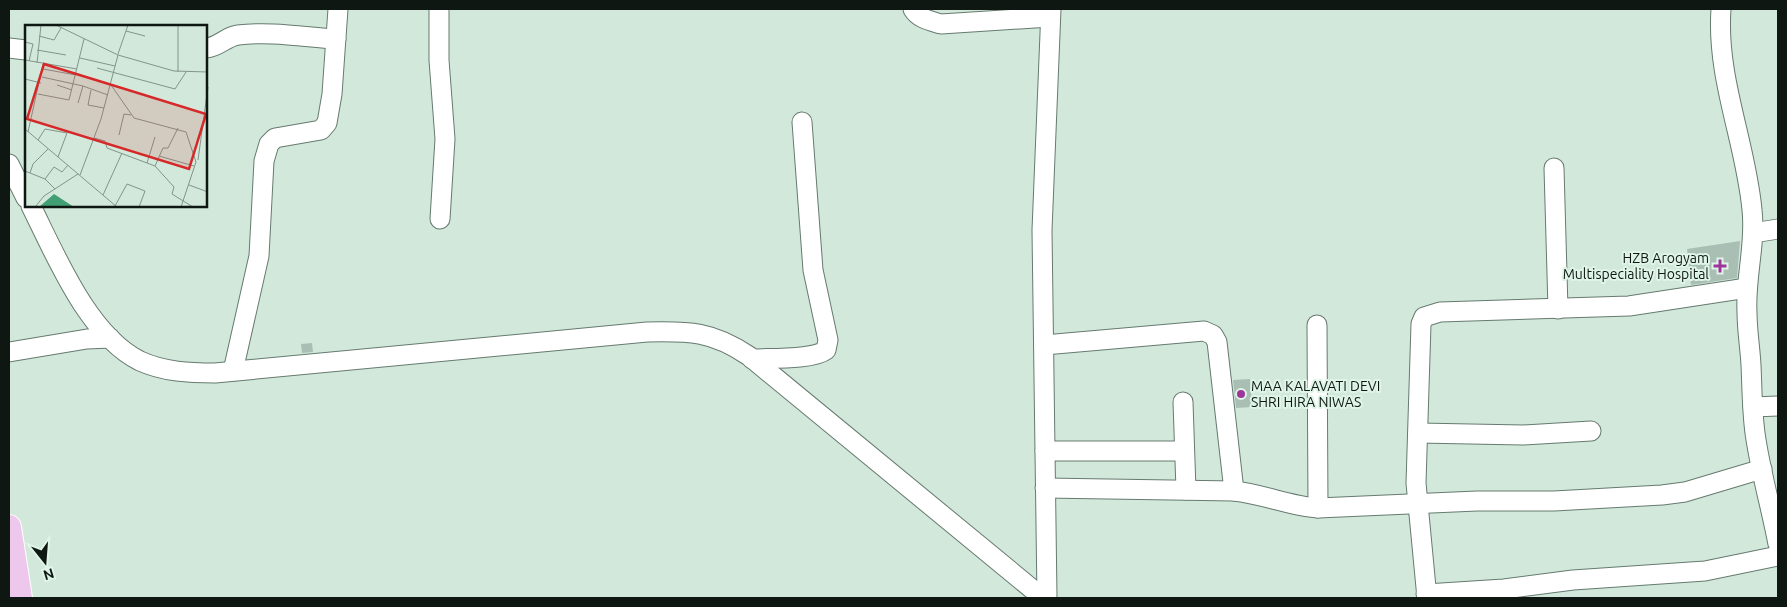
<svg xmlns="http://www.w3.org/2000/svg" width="1787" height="607" font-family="Ubuntu,sans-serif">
<rect width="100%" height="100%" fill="#d2e8db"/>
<g fill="#aabfb3">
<path d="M1740,241L1737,278L1691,285L1687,249Z"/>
<path d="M312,343L313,352L302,353L301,344Z"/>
<path d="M1250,379L1252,407L1236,408L1233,380Z"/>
</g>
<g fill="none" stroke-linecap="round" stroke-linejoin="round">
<defs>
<g id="minor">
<path d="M439,9V60L445,139L440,219"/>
<path d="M913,9C919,19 931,21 941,24L1050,17"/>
<path d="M1721,9C1716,78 1746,143 1752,210C1756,244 1745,278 1747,312C1747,330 1750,347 1751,365C1752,387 1752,410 1755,433C1760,470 1771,507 1778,544"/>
<path d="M9,48L26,50"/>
<path d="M206,48C219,47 225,37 238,35C270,31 304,37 336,39"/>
<path d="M9,164L26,198"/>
<path d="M1554,168L1558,309"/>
<path d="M31,206C56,256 88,335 140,361C164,372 190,373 215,373L647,332C689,331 712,331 749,356L1043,598"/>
<path d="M1753,233L1778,229"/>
<path d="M1317,325L1318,508"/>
<path d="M1044,345L1204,331L1213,335L1217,342L1234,491"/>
<path d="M9,352L87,339L110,338"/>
<path d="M752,359C769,358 813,360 826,350L828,340L813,270L802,122"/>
<path d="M233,371L259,256L264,161L269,144L275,138L321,130L327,123L332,94L338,9"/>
<path d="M1183,402L1186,490"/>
<path d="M1753,407L1778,406"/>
<path d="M1418,433L1523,435L1591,431"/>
<path d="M1045,451H1184"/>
<path d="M1045,488L1234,491C1263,494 1289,506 1318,508L1477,501H1554L1662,495L1685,492L1762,469"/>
<path d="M1426,594L1504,589L1573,580L1705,571L1778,556"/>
<path d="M1047,598L1042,230L1051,9"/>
<path d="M1427,598L1416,483L1421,324L1424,317L1440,312L1629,306L1747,288"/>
</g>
<path id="major" d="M9,527L20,598"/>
</defs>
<use href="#minor" stroke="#667a6f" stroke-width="21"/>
<use href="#major" stroke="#fff" stroke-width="26"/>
<use href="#minor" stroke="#fff" stroke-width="19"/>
<use href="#major" stroke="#eec8ec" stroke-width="24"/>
</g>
<g fill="#9d369b" stroke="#dff5e8" stroke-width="2">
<path d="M1717.5 258.5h5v5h5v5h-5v5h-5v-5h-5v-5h5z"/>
<circle cx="1241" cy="394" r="5"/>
</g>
<g text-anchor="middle" stroke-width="4" stroke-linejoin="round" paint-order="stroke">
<g font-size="14" fill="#0f1713" stroke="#dff5e8" text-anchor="end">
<text x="1709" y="263">HZB Arogyam<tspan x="1709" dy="16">Multispeciality Hospital</tspan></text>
<text x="1251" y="391" text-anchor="start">MAA KALAVATI DEVI<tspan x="1251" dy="16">SHRI HIRA NIWAS</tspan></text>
</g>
</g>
<g transform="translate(25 25)">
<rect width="182" height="182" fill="#d2e8db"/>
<path d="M29,169L49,182H14Z" fill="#429f74"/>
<path fill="none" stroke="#84948b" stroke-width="1" d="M31,0L93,30L76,94L55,150M101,6L120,11M14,11L29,15L36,3M0,17L8,19L4,36M12,25L41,30M93,29L103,0M93,30L149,46L183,47M55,33L90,41M0,35L52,44M12,38L16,0M72,43L150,64L161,47M18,44L51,50M153,47V0M17,52L58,61L83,70M0,54L16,58M32,60L47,65M86,60L109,93L161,107L171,137M66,65L63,80L79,83M13,69L44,75L59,14M53,78L58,61M0,104L92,182M3,107L18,39M94,110L99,89L106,90M69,113L80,116L82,123L130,141L149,162L147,169L168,182M13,115L20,104L42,108L33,132M134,131L169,141M173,135L183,62M122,138L130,112M130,141L138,123H143L153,103M0,146L20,154M5,148L8,139L23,124M164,160L183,167M30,164L20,154L29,142L37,147L43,140M78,170L97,128M90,181L102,159L120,166L114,182M10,182L19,171L53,149M156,182L171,137"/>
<path fill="#d62828" fill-opacity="0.15" stroke="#d62828" stroke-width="2.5" d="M19,39L181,89L164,144L2,94Z"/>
<rect width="182" height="182" fill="none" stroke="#0f1713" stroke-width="2.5"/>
</g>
<rect width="1787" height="607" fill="none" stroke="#0f1713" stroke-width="20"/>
<g transform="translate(45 562) rotate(163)" stroke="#dff5e8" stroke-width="4" paint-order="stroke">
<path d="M0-4L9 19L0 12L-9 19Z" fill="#0f1713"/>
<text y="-8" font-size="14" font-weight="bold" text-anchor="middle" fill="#0f1713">N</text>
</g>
</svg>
